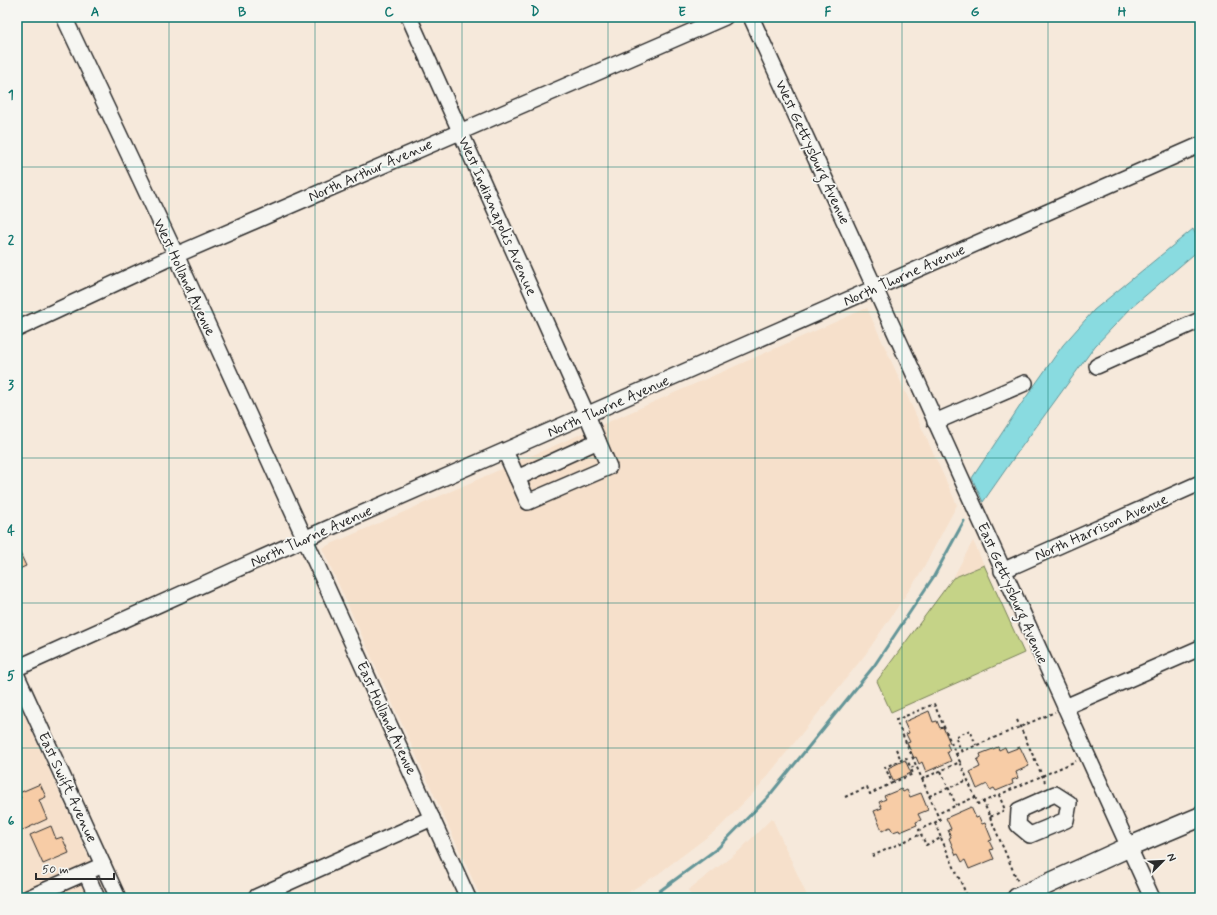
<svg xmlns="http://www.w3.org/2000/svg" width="1217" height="915" font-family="Mynerve,sans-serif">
<rect width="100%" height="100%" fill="#f6e9db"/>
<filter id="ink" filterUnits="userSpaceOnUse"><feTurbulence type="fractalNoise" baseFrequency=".025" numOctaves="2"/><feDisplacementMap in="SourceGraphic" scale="8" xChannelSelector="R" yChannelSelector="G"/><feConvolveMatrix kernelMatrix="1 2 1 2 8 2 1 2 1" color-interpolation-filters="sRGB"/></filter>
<g filter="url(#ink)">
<g fill="#f6e0cb">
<path d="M867,308L957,505L920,574L865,655L757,789L719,828L658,874L619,898H481L322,548Z"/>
<path d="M973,541L984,565L953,578Z"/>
<path d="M17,700L32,732L107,898H17Z"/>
<path d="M772,818L808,898H692L688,890L739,851Z"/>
</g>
<path fill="#c5d387" stroke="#787f59" d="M984,565L1024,653L891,712L877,681L953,578Z"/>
<path fill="#89dbe0" stroke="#639598" d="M1193,229L1200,245V249L1132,307L1095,346L1020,449L983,502L972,478L1022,403L1063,345L1094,310Z"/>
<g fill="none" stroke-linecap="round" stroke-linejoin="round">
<path stroke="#639598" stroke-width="3" d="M649,898L657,893L718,848L768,797L874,666L934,576L964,521"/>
</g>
<g fill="#f7cca6" stroke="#2b2b2b">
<path d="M20,553L26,566L17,570V554Z"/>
<path d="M929,711L933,722L937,721L940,728L943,727L950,743L947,744L950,750L947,752L951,761L926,772L922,762L919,764L916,757L914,758L907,743L910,742L906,734L909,733L904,722Z"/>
<path d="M998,747L999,750L1005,747L1007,752L1020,747L1029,766L1016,772L1018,778L1012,780L1013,784L996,791L994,788L990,790L987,784L977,789L970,772L980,767L977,760L981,757L980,754Z"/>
<path d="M905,760L911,773L893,781L888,768Z"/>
<path d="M40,784L46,797L39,800L47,819L21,831L17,823V820L21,818L17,809V800L21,798L19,793Z"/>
<path d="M901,789L903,792L907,790L910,797L921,793L928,810L918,814L921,820L916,822L917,825L900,832L899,830L893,832L890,827L882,831L874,811L882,808L879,802L886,799L884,796Z"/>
<path d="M971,807L976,818L979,817L982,824L985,823L992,840L989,841L993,849L990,850L994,859L969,869L965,860L962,862L958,854L956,855L949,838L951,837L948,830L951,829L946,818Z"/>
<path d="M51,826L56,839L62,837L69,853L43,864L30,835Z"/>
</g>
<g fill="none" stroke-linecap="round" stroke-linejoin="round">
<defs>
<g id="minor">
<path d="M64,17L176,255L468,898"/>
<path d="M409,17L587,415L609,467L528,502L505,451"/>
<path d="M751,17C886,310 1018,605 1152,898"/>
<path d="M17,329L176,255L725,17"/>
<path d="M1097,366L1200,320"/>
<path d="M935,422L1025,383"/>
<path d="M517,478L598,441"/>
<path d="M1002,571L1200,483"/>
<path d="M17,668L304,539L1200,145"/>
<path d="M17,676L118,898"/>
<path d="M1065,707L1200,648"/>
<path d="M1055,794L1069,803L1066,820L1030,835L1018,825L1019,810Z"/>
<path d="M86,873L97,898"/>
<path d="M256,897L432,818"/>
<path d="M28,898L103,865"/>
</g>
<path id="major" d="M1017,898L1129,847L1200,817"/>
</defs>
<use href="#minor" stroke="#2b2b2b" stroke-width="18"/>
<use href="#major" stroke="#2b2b2b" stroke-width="22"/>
<g stroke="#2b2b2b" stroke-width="2" stroke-dasharray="3 3" stroke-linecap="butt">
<path d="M1017,720L1045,782"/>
<path d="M896,749L901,760"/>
<path d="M962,752L955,737L970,730L976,745"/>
<path d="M956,754L960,762L922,779L896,720L934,704L956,754L1055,712"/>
<path d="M941,771L956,805"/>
<path d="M922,779L937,814L975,797L960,762"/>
<path d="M892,783L913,774L911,768"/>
<path d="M929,796L968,780"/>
<path d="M845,797L867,787L870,794L892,783L885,767L906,758L911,768L916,765"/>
<path d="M975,797L978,804L1076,761"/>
<path d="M983,801L990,817L1005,810L999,795"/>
<path d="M990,817L1018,882"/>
<path d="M935,823L941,838L926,845L919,830L940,820L937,814"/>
<path d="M941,838L968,898"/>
<path d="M872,856L921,834"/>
</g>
<use href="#minor" stroke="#f6f6f2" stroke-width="15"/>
<use href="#major" stroke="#f6f6f2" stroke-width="19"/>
</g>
</g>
<path fill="none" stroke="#0f766e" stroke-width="1" stroke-opacity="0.55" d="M169,17V898M315,17V898M462,17V898M608,17V898M755,17V898M902,17V898M1048,17V898M17,167H1200M17,312H1200M17,458H1200M17,603H1200M17,748H1200"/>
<g text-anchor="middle" stroke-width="3.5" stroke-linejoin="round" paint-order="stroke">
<g font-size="15" fill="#2b2b2b" stroke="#f6f6f2">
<text transform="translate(813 152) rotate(65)" y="5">West Gettysburg Avenue</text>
<text transform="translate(370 170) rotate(-24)" y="5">North Arthur Avenue</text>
<text transform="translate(498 216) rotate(66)" y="5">West Indianapolis Avenue</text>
<text transform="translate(904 275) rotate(-24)" y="5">North Thorne Avenue</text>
<text transform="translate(185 277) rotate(65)" y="5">West Holland Avenue</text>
<text transform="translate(608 406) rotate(-24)" y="5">North Thorne Avenue</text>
<text transform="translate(1101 527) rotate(-24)" y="5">North Harrison Avenue</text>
<text transform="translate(311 536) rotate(-24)" y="5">North Thorne Avenue</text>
<text transform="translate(1013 593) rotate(66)" y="5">East Gettysburg Avenue</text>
<text transform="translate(387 718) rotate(65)" y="5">East Holland Avenue</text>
<text transform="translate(68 787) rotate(65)" y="5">East Swift Avenue</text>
</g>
</g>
<rect width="1217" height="915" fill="none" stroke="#f6f6f2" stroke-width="44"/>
<g transform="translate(1163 861) rotate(66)" stroke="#f6f6f2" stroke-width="3" paint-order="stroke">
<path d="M0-3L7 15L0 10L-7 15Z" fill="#2b2b2b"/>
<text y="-6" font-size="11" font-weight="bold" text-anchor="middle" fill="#2b2b2b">N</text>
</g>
<path d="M36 873v6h78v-6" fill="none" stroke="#2b2b2b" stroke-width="2"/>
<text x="42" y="873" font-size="12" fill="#2b2b2b" stroke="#f6f6f2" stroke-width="3" paint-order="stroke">50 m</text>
<rect x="22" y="22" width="1173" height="871" fill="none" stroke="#0f766e" stroke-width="1.5"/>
<g font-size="13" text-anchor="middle" font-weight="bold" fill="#0f766e">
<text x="95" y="16">A</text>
<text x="242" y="16">B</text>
<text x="389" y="16">C</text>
<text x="535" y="16">D</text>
<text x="682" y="16">E</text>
<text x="828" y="16">F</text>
<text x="975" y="16">G</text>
<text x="1122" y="16">H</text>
<text x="11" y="99">1</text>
<text x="11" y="244">2</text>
<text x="11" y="389">3</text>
<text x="11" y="535">4</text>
<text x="11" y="680">5</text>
<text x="11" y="825">6</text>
</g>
</svg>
